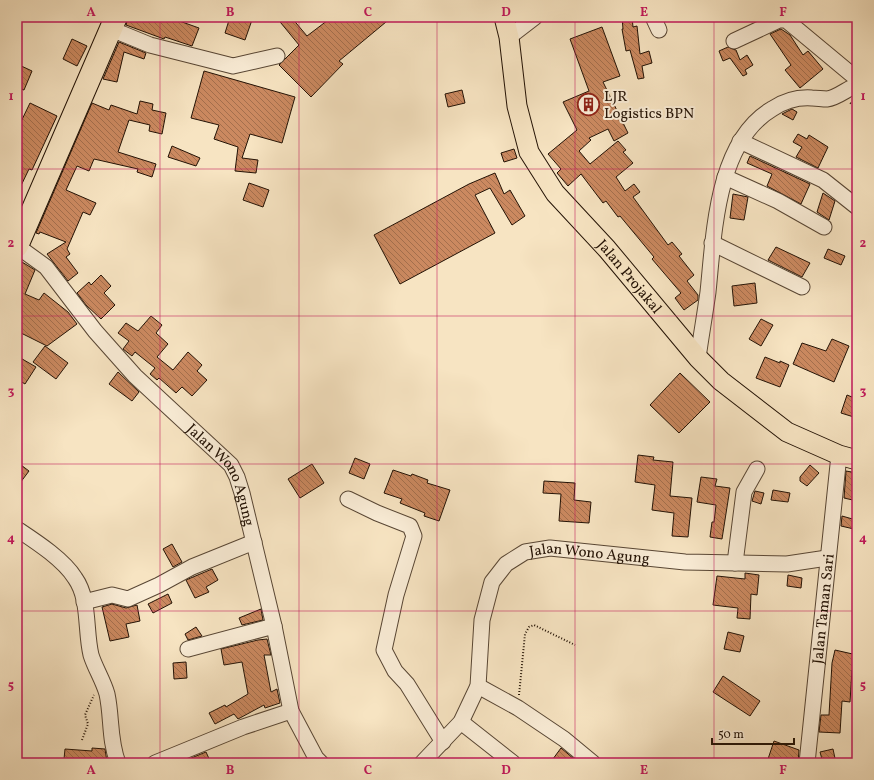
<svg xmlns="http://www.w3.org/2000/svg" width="874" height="780" font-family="Vollkorn,serif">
<defs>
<pattern id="building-back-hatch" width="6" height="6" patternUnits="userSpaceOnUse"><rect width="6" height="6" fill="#cb8960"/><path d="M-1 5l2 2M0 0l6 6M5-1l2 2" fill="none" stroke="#a46f4d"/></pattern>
</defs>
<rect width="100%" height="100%" fill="#f7e4c2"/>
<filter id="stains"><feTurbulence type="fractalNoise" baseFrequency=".005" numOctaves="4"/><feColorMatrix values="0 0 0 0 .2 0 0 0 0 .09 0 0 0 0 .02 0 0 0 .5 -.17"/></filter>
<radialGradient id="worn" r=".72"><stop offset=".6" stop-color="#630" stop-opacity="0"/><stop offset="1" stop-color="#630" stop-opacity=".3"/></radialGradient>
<g fill="url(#building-back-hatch)" stroke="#231205">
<path d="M128,17H168L199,28L192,46L165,37L164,39L126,25Z"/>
<path d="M230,17H253L245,40L225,33Z"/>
<path d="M276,17H291L307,36L332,17H392L339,61L343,64L311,97L279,65L299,45Z"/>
<path d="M622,17H632L633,27L637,26L640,54L649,51L652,63L642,66L644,78L638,79L630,50L626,51L622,29H623Z"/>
<path d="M602,27L620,76L603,82L628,133L614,141L608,129L589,138L591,140L579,151L590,164L618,141L626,150L623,152L633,163L616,177L625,191L634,184L640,192L633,197L668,245L672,242L682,254L679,256L694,275L687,281L698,295V300L684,310L675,298L681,293L652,259L654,257L620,216L618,217L606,201L603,203L581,174L568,186L557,173L561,169L548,154L577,130L563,102L589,91L570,39Z"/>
<path d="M781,29L790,35L803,55L808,51L823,69L800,88L785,70L791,65L770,34Z"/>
<path d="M72,39L87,46L77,66L63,59Z"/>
<path d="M119,42L146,53L144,59L124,52L117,82L103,79Z"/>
<path d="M728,47L736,50L740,60L747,55L753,65L745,70L747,74L743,76L730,58L723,61L719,51Z"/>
<path d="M17,64L32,71L24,90L17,88Z"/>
<path d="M204,71L295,97L282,143L250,134L242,158L258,160L256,173L235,171L238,147L214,139L219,125L191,118Z"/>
<path d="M462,90L465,103L448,107L445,94Z"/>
<path d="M140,101L153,104L152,110L166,113L162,134L149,131L150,125L129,120L118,152L156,164L152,177L137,172L138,169L94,159L89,171L77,166L66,190L96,203L90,215L83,212L67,249L70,254L66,257L78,273L68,281L47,254L66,242L40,232L39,234L36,233L92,103L109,110L111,105L137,114Z"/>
<path d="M30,103L57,116L32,170L29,169L17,194V130Z"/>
<path d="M792,109L797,112L793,120L782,114Z"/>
<path d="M798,134L807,139L809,135L828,147L818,168L796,157L802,147L793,142Z"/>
<path d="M172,146L200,158L196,166L168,157Z"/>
<path d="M514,149L517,158L504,162L501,153Z"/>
<path d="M750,156L810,184L801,204L767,186L772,174L747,163Z"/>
<path d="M495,173L504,194L510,190L525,216L512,225L490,188L475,195L495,233L400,284L374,235L469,184Z"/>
<path d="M249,183L269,190L263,207L243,200Z"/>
<path d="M823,193L835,201L829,220L817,212Z"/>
<path d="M733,194L748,197L744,220L730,218Z"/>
<path d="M776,247L810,263L802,277L768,260Z"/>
<path d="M828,249L845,256L841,265L824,258Z"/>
<path d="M22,262L35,270L25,294L39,300L44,293L68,312L77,324L47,346L17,331V274Z"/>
<path d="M101,275L111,286L104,293L115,305L101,319L86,305L77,293L89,282L91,285Z"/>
<path d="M755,283L757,303L734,306L732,286Z"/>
<path d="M151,316L162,325L156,333L168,344L157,357L173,370L188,352L202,365L197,371L207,380L192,396L182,387L176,393L159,378L157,380L150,374L155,368L135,352L132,356L123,349L129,341L118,333L126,323L138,331Z"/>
<path d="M761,319L773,325L761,346L749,339Z"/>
<path d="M832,339L849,346L834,382L793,364L802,343L826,351Z"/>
<path d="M45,346L68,363L56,379L33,362Z"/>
<path d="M17,356L36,367L25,384L17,379Z"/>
<path d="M765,357L780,363V361L789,365L780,387L756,378Z"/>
<path d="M118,372L139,392L132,401L109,384Z"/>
<path d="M680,373L710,402L679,433L650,405Z"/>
<path d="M847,395L857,399V418L841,413Z"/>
<path d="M638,455L654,457L653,460L673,462L670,496L692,498L688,537L672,536L674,513L652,510L655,485L635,482Z"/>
<path d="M355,458L370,464L364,479L349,473Z"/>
<path d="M17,462L29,471L17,487Z"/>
<path d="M312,464L324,483L300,498L288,479Z"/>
<path d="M810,465L819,473L807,486L800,481V477Z"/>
<path d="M393,470L411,476L412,474L428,480L427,483L450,490L439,521L424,516L425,513L400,503L402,499L384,493Z"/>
<path d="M846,471L857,473V501L844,498Z"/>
<path d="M701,477L717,479L715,486L730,488L722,539L710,537L712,522H714L716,505L697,502Z"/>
<path d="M544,481L575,483L574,500L591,502L589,523L559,521L561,494L543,493Z"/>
<path d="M773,490L790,493L788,502L771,500Z"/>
<path d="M755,491L764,493L761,504L752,501Z"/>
<path d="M842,516L856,520L854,529L841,526Z"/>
<path d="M172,544L182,562L173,567L163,549Z"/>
<path d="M212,569L218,580L206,587L209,592L195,598L186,580Z"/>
<path d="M745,573L759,575L757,595L751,594L750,619L737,618L738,608L713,605L717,576L745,579Z"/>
<path d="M788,575L802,578L801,588L787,586Z"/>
<path d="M168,594L172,603L153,613L148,604Z"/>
<path d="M112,604L126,608L137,605L140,621L126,624L129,637L110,641L102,607Z"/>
<path d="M261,609L263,620L242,625L239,618Z"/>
<path d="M196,627L202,636L188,640L185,634Z"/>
<path d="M728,632L744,636L740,652L724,649Z"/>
<path d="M267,639L271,655H264L271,692L277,689L280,703L265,708L264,705L238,719L234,714L215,724L209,713L225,705L226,707L248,694L242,662L224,665L221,649L258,640Z"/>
<path d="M835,650L857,655V671L852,670L850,702L842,701L840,733L819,732L821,715H829L832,663Z"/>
<path d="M186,662L187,678L174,679L173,663Z"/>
<path d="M723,676L760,701L750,716L713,692Z"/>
<path d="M774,741L799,750L798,763H779L768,759Z"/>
<path d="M92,748L105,749L107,762L64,759L65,749L92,751Z"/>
<path d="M561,748L574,759L570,763H550Z"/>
<path d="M833,749L836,763H823L820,752Z"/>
<path d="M206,752L211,763H179Z"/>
</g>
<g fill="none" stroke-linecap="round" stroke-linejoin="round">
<defs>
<g id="minor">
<path d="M653,17L659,30"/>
<path d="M111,29L150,45L233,66L277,56"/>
<path d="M509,37L535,17"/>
<path d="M734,41L779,20H786L857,79"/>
<path d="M740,141L823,180L857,207"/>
<path d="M725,177L778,201L824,227"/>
<path d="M712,243L802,287"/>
<path id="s1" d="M17,246L46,267L95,331L135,376L231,465L237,477L242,493L274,626L291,711L316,758L321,763"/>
<path d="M698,358C701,336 705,314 708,292C714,235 716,142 772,109C784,101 798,97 812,98C817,98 822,99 827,99C837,98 848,88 857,85"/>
<path d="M348,499L377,513L410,526L414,536L396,595L384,650L395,671L407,684L443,742"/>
<path d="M17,529C35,541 63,559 75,578C90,599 85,630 91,655C95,668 103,680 107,694C112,717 109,740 118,763"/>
<path d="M735,563L744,492L757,469"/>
<path d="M84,602L112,595L128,599L159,585L192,567L254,542"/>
<path d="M188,649L274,626"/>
<path d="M478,686L518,708L564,739L593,763"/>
<path d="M461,722L513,763"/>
<path d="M155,763L243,727L291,711"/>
<path id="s2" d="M422,763L461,722L478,686L482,620L492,582L506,564L525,552L550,548L685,562L787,564L827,558"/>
<path id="s3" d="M807,763L839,455"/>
</g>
<g id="major">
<path id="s4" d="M504,17L509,37L517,106L529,152L555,193L607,249L698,358L721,381L787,432L839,455L857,460"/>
</g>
<path id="highway" d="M17,246L116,17"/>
</defs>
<use href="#minor" stroke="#584634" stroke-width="17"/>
<use href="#major" stroke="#231205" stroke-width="21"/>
<use href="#highway" stroke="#231205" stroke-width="24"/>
<g stroke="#231205" stroke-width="2" stroke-dasharray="1 2" stroke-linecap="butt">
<path d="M850,103L857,107"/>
<path d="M519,695L525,634L529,627L534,625L575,645"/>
<path d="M82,740L88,724L85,715L94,695"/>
</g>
<use href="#minor" stroke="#faedd7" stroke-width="15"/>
<use href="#major" stroke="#f7e4c2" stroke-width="19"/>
<use href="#highway" stroke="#f7e4c2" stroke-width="22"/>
</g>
<path fill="none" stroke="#c2185b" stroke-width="1" stroke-opacity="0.55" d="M160,17V763M299,17V763M437,17V763M575,17V763M714,17V763M17,169H857M17,316H857M17,464H857M17,611H857"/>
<defs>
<symbol id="building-ring" viewBox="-11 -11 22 22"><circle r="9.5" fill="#faedd7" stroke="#8f2418" stroke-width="1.5"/><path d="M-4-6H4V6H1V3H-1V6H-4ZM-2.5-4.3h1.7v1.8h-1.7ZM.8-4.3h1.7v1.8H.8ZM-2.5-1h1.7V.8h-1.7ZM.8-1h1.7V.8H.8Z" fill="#8f2418"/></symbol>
</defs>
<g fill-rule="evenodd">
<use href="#building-ring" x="576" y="92" width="25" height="25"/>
</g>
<g text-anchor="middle" stroke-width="4" stroke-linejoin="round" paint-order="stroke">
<g font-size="15" fill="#231205" stroke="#faedd7" text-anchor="start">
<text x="604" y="101">LJR<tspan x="604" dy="17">Logistics BPN</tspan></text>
</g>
<g font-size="15" fill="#231205" stroke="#faedd7">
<text dy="5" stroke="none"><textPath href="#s4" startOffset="298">Jalan Projakal</textPath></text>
<text dy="5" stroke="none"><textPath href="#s1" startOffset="311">Jalan Wono Agung</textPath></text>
<text dy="5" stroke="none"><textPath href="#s2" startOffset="312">Jalan Wono Agung</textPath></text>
<text dy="5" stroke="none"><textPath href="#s3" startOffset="155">Jalan Taman Sari</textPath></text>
</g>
</g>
<rect width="874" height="780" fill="none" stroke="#f7e4c2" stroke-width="44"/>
<path d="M712 738v6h82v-6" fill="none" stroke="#231205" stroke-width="2"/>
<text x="718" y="738" font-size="12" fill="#231205" stroke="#faedd7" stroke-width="3" paint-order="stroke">50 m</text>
<rect x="22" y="22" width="830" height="736" fill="none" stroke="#c2185b" stroke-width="1.5"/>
<g font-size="13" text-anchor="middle" font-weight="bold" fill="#c2185b">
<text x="91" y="16">A</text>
<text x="230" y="16">B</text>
<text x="368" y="16">C</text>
<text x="506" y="16">D</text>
<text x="644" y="16">E</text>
<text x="783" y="16">F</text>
<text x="11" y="100">1</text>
<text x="863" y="100">1</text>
<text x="11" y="247">2</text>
<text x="863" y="247">2</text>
<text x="11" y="395">3</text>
<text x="863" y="395">3</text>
<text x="11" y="542">4</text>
<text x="863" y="542">4</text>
<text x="11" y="689">5</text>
<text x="863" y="689">5</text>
<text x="91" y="774">A</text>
<text x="230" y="774">B</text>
<text x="368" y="774">C</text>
<text x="506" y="774">D</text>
<text x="644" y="774">E</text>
<text x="783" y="774">F</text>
</g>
<rect width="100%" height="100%" filter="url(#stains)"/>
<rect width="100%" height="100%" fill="url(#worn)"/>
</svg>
